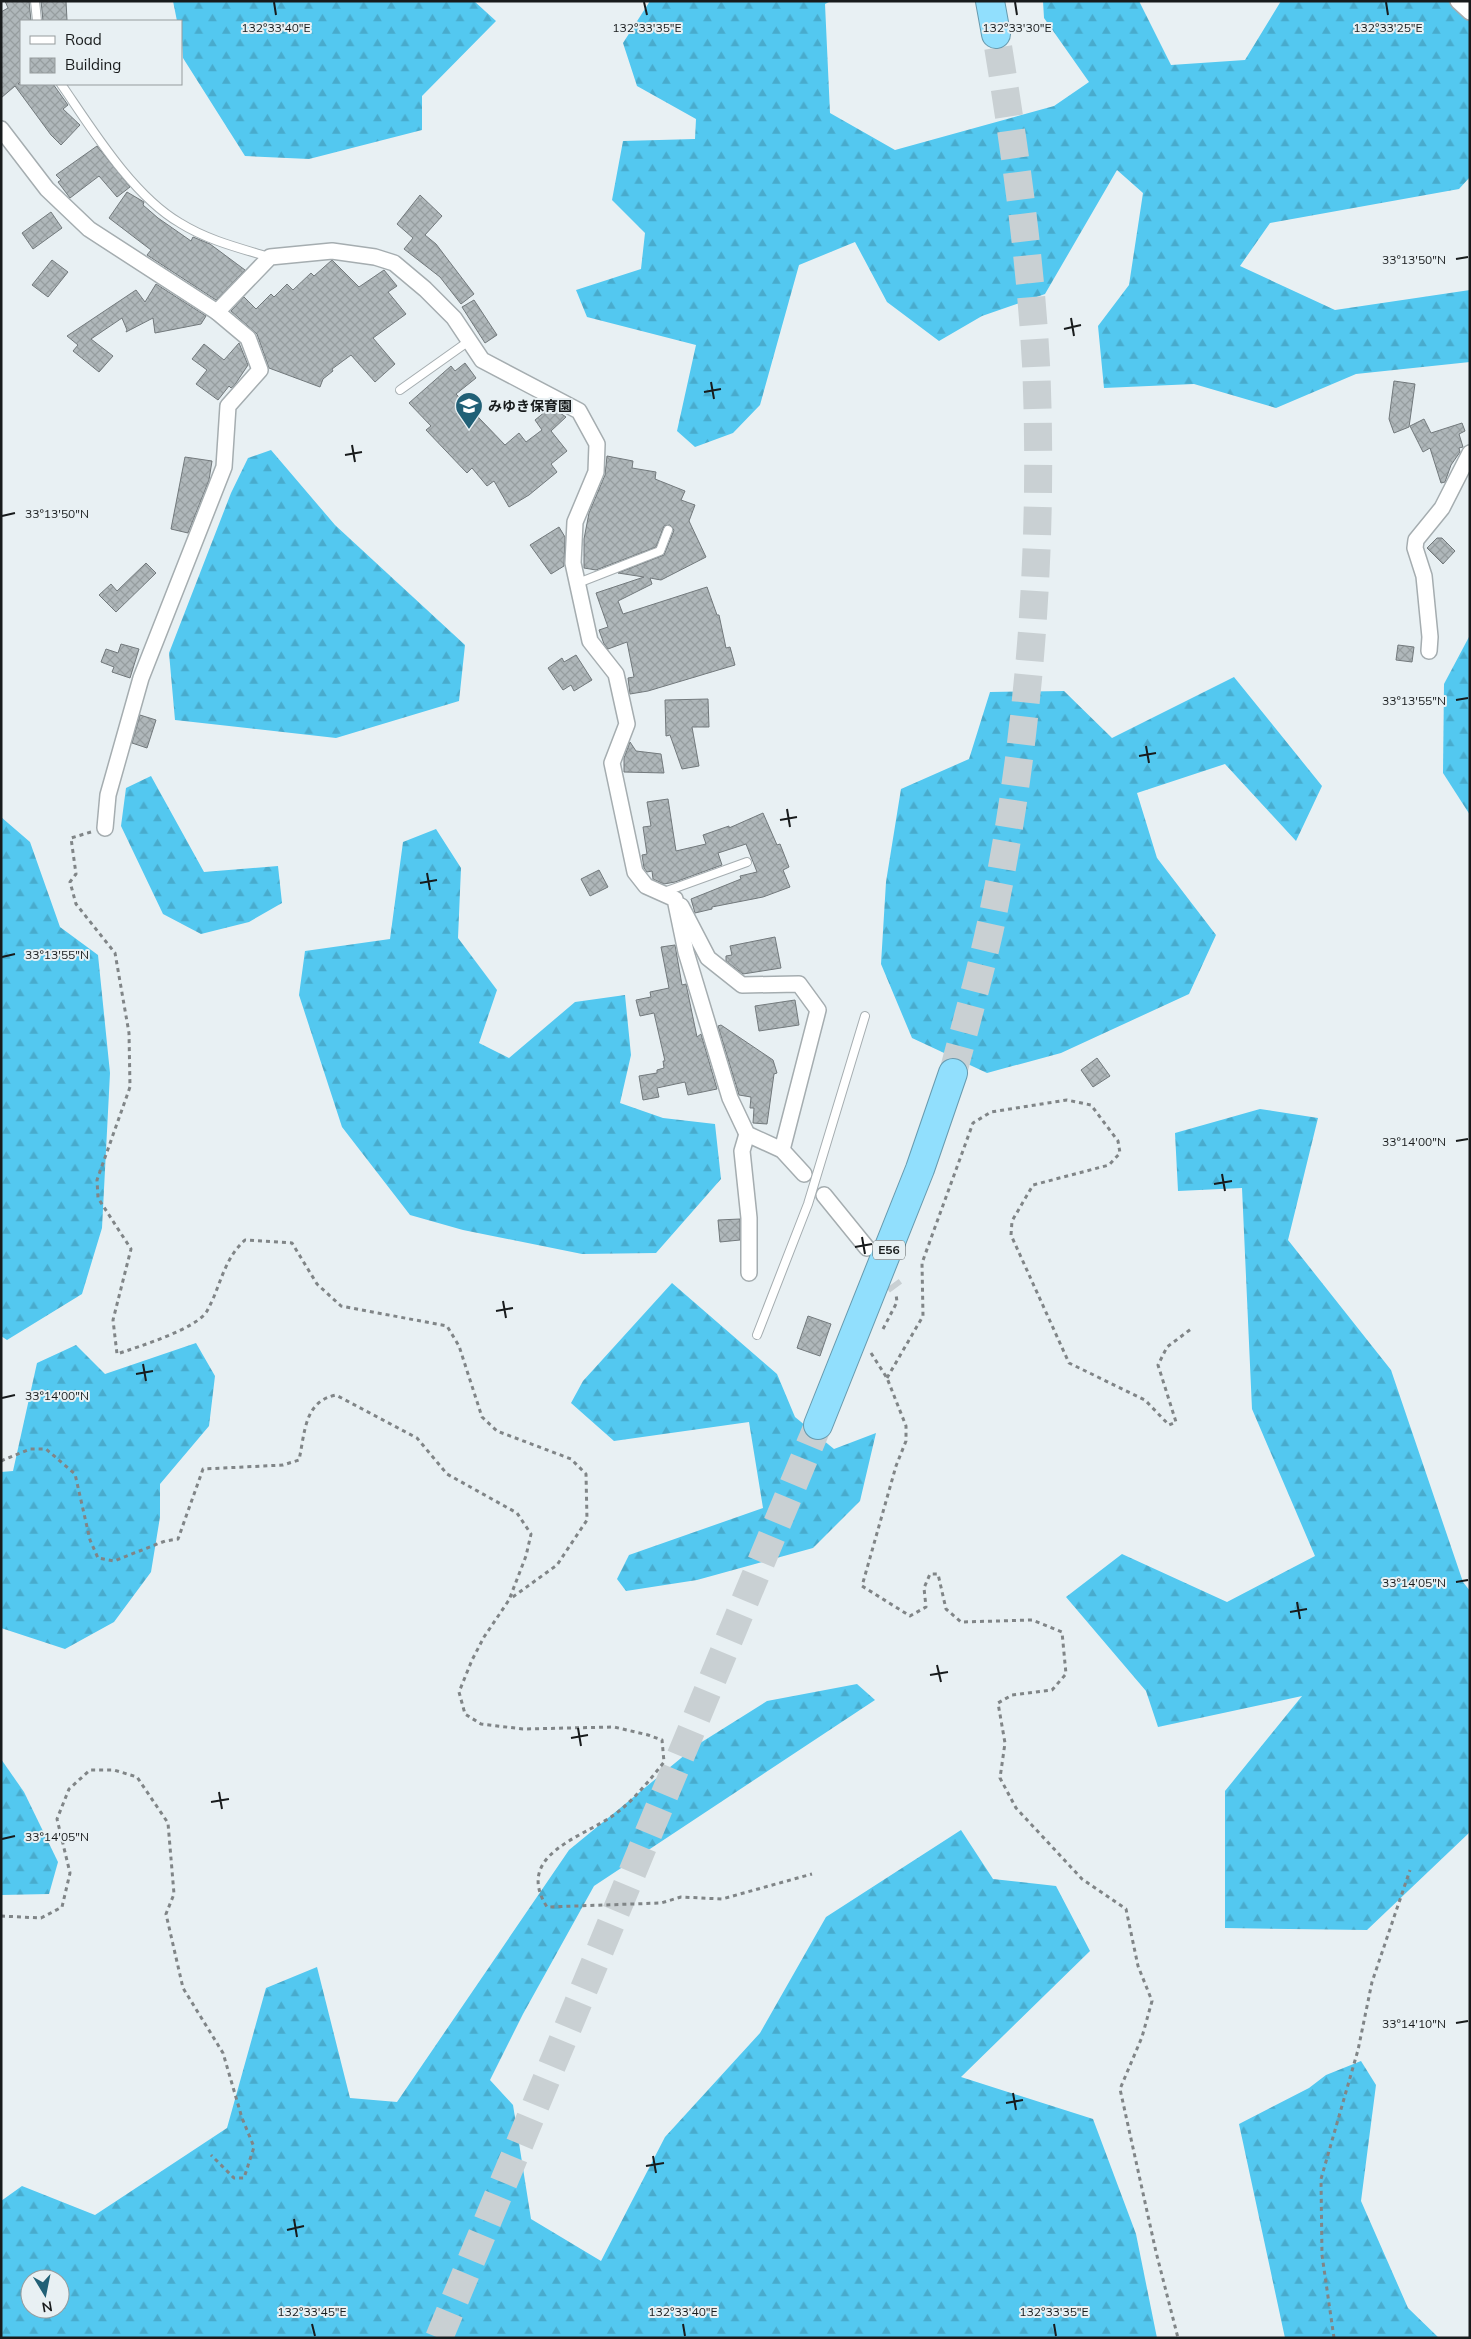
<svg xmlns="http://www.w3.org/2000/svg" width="1471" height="2339" font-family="Mulish,'Noto Sans JP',sans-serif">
<defs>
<pattern id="forest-firs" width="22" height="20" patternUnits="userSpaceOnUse" patternTransform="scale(1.25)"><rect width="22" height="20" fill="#53c8f0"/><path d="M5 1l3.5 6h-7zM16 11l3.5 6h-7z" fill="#48abcd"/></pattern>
<pattern id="building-cross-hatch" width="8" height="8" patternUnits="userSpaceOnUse" patternTransform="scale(1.25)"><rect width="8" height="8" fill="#afb7ba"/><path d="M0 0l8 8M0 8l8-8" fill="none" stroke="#969d9f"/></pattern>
</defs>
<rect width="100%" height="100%" fill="#e8f0f3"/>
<g fill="url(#forest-firs)" fill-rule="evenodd">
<path d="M173,1H474L496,21L422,96V130L309,159L245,156L183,58L181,21H177Z"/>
<path d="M650,1H831L825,4L830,113L895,150L1054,106L1089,82L1044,18L1043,1H1139L1171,65L1245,60L1281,1H1449L1470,20V177L1459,189L1270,223L1240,266L1335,310L1470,290V362L1356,374L1276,408L1194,384L1104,388L1098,326L1129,285L1143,193L1117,170L1045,294L982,316L939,341L887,302L855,242L799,265L760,405L733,433L695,447L677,431L696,345L587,317L576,290L641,269L645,233L612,200L623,141L695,139L696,119L637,86L623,43Z"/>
<path d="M271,450L335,525L465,645L459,701L336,738L175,720L169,653L231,493L248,458Z"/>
<path d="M1470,635V815L1443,773L1444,684Z"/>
<path d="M1234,677L1322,786L1296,841L1225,764L1137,793L1157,858L1216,935L1189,994L1061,1053L987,1073L912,1038L881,964L886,882L901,789L969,759L990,692L1064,691L1112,738Z"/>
<path d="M151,776L204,872L278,866L282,903L249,922L201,934L163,914L121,826L126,788Z"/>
<path d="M1,817L30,842L60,927L98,955L110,1073L102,1228L82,1294L7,1340L1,1336Z"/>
<path d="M436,829L461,868L458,938L497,990L479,1043L509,1058L575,1002L625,995L631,1055L620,1103L663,1118L715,1124L721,1179L656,1253L582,1254L463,1230L410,1215L342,1127L299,995L305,951L390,939L403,842Z"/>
<path d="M1260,1109L1318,1118L1288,1240L1391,1370L1463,1582L1470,1591V1832L1367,1930L1225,1928V1791L1302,1696L1158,1727L1146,1691L1066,1597L1122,1554L1227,1602L1315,1556L1252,1409L1242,1188L1178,1191L1175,1133Z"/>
<path d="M672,1283L777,1374L795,1417L834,1449L876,1433L860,1501L813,1548L697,1580L626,1591L617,1579L629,1555L763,1508L749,1422L614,1441L571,1403L583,1381Z"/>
<path d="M196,1343L215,1376L209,1426L160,1484V1517L151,1572L114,1622L65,1649L1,1628V1472L13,1471L37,1363L76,1345L105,1374Z"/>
<path d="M857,1684L875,1700L594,1886L523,2014L490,2080L513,2105L531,2219L601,2261L665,2137L760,2033L826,1917L961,1830L993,1879L1056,1886L1090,1951L961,2077L1093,2119L1136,2234L1157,2338H1V2201L22,2186L95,2215L227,2128L266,1988L317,1967L350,2098L397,2102L569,1850L697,1745L767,1701ZM30,2279H60V2309H30Z"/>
<path d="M1,1759L24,1792L58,1862L49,1894L1,1895Z"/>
<path d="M1361,2061L1376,2085L1361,2201L1408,2308L1439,2338H1285L1239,2124L1309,2088L1326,2075Z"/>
</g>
<g fill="url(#building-cross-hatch)" stroke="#72797c">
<path d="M5,1H29L31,21H21V81L18,84H53L68,105L63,109L80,125L61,145L51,135L15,86L1,98V12L8,8Z"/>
<path d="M41,1H66L67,20L43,21Z"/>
<path d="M97,146L130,187L117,197L99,176L70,198L58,182L61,180L56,175Z"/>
<path d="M127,192L144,202L143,205L158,218L191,241L193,237L210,244L245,270L216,300L147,255L151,250L109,218Z"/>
<path d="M420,195L442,216L425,235L436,244L474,294L461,304L440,277L404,249L413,238L397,224Z"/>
<path d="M51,212L62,228L33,249L22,233Z"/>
<path d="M52,260L68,272L48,297L32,285Z"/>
<path d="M332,260L359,287L384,270L397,286L388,292L406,314L373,338L395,364L375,382L351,355L332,369L333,371L323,379L320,387L269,368L257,334L231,311L244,297L256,309L271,294L274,297L287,284L293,290L311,273L314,276Z"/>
<path d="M156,284L206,316L201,324L155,333L153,318L126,332L127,330L122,318L91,339L113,356L99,372L73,351L78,345L67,336L136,290L145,302Z"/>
<path d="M474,300L497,335L485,343L462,307Z"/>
<path d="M239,343L248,365L234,386L231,388L229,386L218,400L196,384L207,370L192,359L204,344L224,360Z"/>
<path d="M465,363L476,378L456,394L505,445L519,433L526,442L542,430L535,420L551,407L566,417L551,431L567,451L551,464L557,472L529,495L509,507L494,481L487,486L472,468L467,473L426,430L431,426L409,403L451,366L455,371Z"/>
<path d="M1394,381L1415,384L1409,427L1394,433L1389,419Z"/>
<path d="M1424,419L1431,433L1462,423L1465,431L1459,434L1463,447L1459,448L1460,452L1451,465L1445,482L1441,483L1430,448L1423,452L1410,426Z"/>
<path d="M607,456L633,461L632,468L656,472L655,479L685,491L681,500L695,505L689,521L706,557L661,580L650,578L652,584L618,601L623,614L707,587L717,615H719L726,648L730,647L735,665L648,691L630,694L628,678L634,677L627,642L608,649L604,644L599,630L608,627L596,593L644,577L618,573L664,555L674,530L670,525L664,526L656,547L596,570L584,568V539L589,513L605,475Z"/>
<path d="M185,457L212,461L209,480L188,533L171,529Z"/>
<path d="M559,527L565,537L564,566L551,574L530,545Z"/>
<path d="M1437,538H1442L1455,551L1443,564L1427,548Z"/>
<path d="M146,563L156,573L116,612L99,595L111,584L117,591Z"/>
<path d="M121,644L139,649L130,678L112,672L114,667L101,662L106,649L118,653Z"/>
<path d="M1398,645L1414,647L1412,662L1396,660Z"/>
<path d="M576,655L592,680L574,691L571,685L563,690L548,668L562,658L564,662Z"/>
<path d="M708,699L709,727H692L699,766L682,769L670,735L666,736L665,700Z"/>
<path d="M140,715L156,720L147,748L132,743Z"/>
<path d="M630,742L636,751L661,754L664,773L624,772V758Z"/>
<path d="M668,799L676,851L706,844L703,835L729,826V828L763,813L777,845L780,844L789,867L783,870L790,887L763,897L712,907V909L695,913L691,899L741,879L740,876L757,872L746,844L718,853L722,865L675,882L664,884L653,879L652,871L647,872L644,868L642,855L647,854L643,827L651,826L647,802Z"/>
<path d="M599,870L608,887L590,896L581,879Z"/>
<path d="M775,937L781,968L743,974L726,961V956L732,955L730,946Z"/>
<path d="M675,945L682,985L686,984L697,1037L701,1034L717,1089L688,1095L685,1082L657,1088L659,1097L643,1100L639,1076L657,1073V1070L664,1068L663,1061H665L654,1013L640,1016L636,1000L651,997L650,992L669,988L661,947Z"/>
<path d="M795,1000L799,1025L759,1031L755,1006Z"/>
<path d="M721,1025L773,1060L777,1073L774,1074L767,1124L753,1123L754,1108H750L751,1097L739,1095L718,1026Z"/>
<path d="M1097,1058L1110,1076L1093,1087L1081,1070Z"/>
<path d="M740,1219V1240L720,1242L718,1220Z"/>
<path d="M808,1316L831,1324L820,1356L797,1348Z"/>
</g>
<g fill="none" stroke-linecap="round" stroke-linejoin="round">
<path stroke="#c9d0d3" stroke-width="15" stroke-dasharray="15 8" stroke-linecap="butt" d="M879,1265L896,1288"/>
<g stroke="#c9d0d3" stroke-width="28" stroke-dasharray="28 14" stroke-linecap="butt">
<path d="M953,1073C967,1019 983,964 994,909C1030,733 1044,543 1036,364C1030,253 1014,144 996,34"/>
<path d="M439,2338L818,1425"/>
</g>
<defs>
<g id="service">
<path d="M35,1L37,21"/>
<path d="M61,84C92,129 132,195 180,223C207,240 239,248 269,257"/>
<path d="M400,390L469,341"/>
<path d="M578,583L660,551L668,530"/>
<path d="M664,892L747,862"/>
<path d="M757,1335L808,1204L865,1016"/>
</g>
<g id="minor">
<path d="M1458,1L1470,12"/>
<path d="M1,129L47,189L89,229L217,312L270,257L332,251L375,257L394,263L425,289L454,318L482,360L579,411L597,444L596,472L575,522L573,563L590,641L616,674L627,724L612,763L635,872L646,886L675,899L686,952L730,1098L747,1134L782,1150L804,1174"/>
<path d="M1429,651L1430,637L1424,576L1415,548L1416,540L1442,508L1470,453"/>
<path d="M105,828L108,795L141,678L224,467L228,406L260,370L248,338L217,312"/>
<path d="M681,906L708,958L742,985L799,984L818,1010L782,1150"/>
<path d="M747,1134L742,1151L749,1218V1273"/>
<path d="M824,1195L867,1248"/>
</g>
<g id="motorway">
<path d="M990,1L996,34"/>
<path d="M818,1425L920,1169L953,1073"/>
</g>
</defs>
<use href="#service" stroke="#a5adb0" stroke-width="10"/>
<use href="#minor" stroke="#a5adb0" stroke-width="18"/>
<use href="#motorway" stroke="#679aae" stroke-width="30"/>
<g stroke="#808587" stroke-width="3" stroke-dasharray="4 4" stroke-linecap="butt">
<path d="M91,832L71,838L76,874L70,882L76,904L115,953L129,1033L130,1087L97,1180L98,1198L131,1249L113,1320L117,1354C137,1347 197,1329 207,1311C221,1286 223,1260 245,1240L292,1243L317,1284L341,1306L447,1326L459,1346L482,1417L497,1431L571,1459L586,1474L587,1520L557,1565L510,1599"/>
<path d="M883,1329L897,1302L896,1294"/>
<path d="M871,1353L887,1378L906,1426V1441L896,1466L862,1586L910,1616L926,1607L924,1588L930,1574H938L946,1609L961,1622L1032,1620L1062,1632L1066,1674L1052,1690L1012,1695L998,1703L1005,1743L1000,1778L1016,1808L1082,1879L1126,1909L1138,1966L1152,2001L1142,2037L1120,2089L1156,2252L1178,2338"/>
<path d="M887,1378L923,1316L922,1263L973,1123L991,1112L1067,1100L1091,1105L1118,1141L1120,1153L1109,1165L1033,1185L1012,1221L1011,1235L1069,1363L1145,1400L1169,1425L1176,1422L1158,1365L1167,1347L1191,1329"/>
<path d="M1,1461L30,1449H46L75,1474L90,1540L98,1558L114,1561L165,1541L178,1539L203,1469L283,1465L299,1460C305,1433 304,1401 336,1395L417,1438L447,1474L517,1513L531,1534L526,1556L509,1600L484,1637L472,1660L459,1692L465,1714L481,1724L523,1729L614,1727L648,1735L662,1740L664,1762C649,1781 633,1801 614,1815C581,1838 514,1855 547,1907L661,1903L681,1897L722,1899L812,1874"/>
<path d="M1,1916L41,1918L62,1907L70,1873L57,1819L69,1789L90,1770H114L137,1777L168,1823L174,1894L166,1914L183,1988L223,2053L242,2118L254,2147L244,2178H234L211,2155"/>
<path d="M1334,2338L1322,2255L1321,2179L1358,2050L1372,1982L1410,1870"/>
</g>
<use href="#service" stroke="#fff" stroke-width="8"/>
<use href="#minor" stroke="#fff" stroke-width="15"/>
<use href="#motorway" stroke="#91dffd" stroke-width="28"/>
</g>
<path fill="none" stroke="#181b1c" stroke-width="2" d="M274,2L276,15M644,2L647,15M1015,2L1017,15M1386,2L1388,15M1456,259L1468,257M1071,318L1074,336M1064,329L1081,325M711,382L714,399M704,392L721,389M352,445L355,462M345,455L362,452M2,516L15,513M1456,700L1468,698M1146,746L1149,763M1139,756L1156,753M787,809L790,827M780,820L797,817M427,873L430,890M420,883L437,880M2,957L15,954M1456,1141L1468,1139M1222,1174L1225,1191M1214,1184L1232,1181M862,1237L865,1254M855,1247L872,1244M503,1301L506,1318M496,1311L513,1308M143,1364L146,1381M136,1374L153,1371M2,1398L15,1395M1456,1582L1468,1580M1297,1602L1300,1619M1290,1612L1307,1609M937,1665L941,1682M930,1675L948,1672M578,1728L581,1746M571,1738L588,1735M219,1792L222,1809M211,1802L229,1799M2,1839L15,1836M1456,2023L1468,2021M1013,2093L1016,2110M1006,2103L1023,2100M653,2156L656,2173M646,2166L664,2163M294,2219L297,2237M287,2230L304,2226M312,2324L315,2336M683,2324L685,2336M1054,2324L1056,2336"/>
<defs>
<symbol id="school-pin" viewBox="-11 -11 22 30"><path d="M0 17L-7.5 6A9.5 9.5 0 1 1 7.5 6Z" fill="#216076" stroke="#e8f0f3"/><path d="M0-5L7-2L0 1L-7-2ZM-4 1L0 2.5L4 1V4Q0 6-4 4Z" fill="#fff"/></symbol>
</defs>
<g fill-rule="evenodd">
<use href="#school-pin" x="453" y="390" width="32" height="43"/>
</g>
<g text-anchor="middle" stroke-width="4" stroke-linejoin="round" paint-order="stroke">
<rect fill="#e8f0f3" stroke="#565b5c" stroke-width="1" x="873" y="1240.5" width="32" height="19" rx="4"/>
<g font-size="12" font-weight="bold" fill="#181b1c">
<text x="889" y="1254">E56</text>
</g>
<g font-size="14" font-weight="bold" fill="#181b1c" stroke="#e8f0f3" text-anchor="start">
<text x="488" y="411">みゆき保育園</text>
</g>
</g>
<g font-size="12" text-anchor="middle" fill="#181b1c" stroke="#e8f0f3" stroke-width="4" stroke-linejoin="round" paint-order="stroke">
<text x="276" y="32">132°33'40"E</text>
<text x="647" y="32">132°33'35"E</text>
<text x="1017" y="32">132°33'30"E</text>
<text x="1388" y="32">132°33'25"E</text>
<text x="1414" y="264">33°13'50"N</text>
<text x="57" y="518">33°13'50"N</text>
<text x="1414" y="705">33°13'55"N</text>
<text x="57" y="959">33°13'55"N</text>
<text x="1414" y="1146">33°14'00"N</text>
<text x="57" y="1400">33°14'00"N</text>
<text x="1414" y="1587">33°14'05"N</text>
<text x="57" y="1841">33°14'05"N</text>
<text x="1414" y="2028">33°14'10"N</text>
<text x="312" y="2316">132°33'45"E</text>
<text x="683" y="2316">132°33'40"E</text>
<text x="1054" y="2316">132°33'35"E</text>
</g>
<rect width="1471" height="2339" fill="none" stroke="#181b1c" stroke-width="5"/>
<rect x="20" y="20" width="162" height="65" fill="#e8f0f3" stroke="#959b9d"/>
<rect x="30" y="36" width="25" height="8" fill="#ffffff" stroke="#959b9d"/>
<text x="65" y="45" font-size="15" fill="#181b1c">Road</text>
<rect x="30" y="58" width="25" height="15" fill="url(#building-cross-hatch)" stroke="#959b9d"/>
<text x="65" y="70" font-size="15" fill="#181b1c">Building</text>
<g transform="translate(45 2294) rotate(170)"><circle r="24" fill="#e8f0f3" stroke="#959b9d"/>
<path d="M0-4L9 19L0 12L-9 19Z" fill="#216076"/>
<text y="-8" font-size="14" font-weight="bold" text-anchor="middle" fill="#181b1c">N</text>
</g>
</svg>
